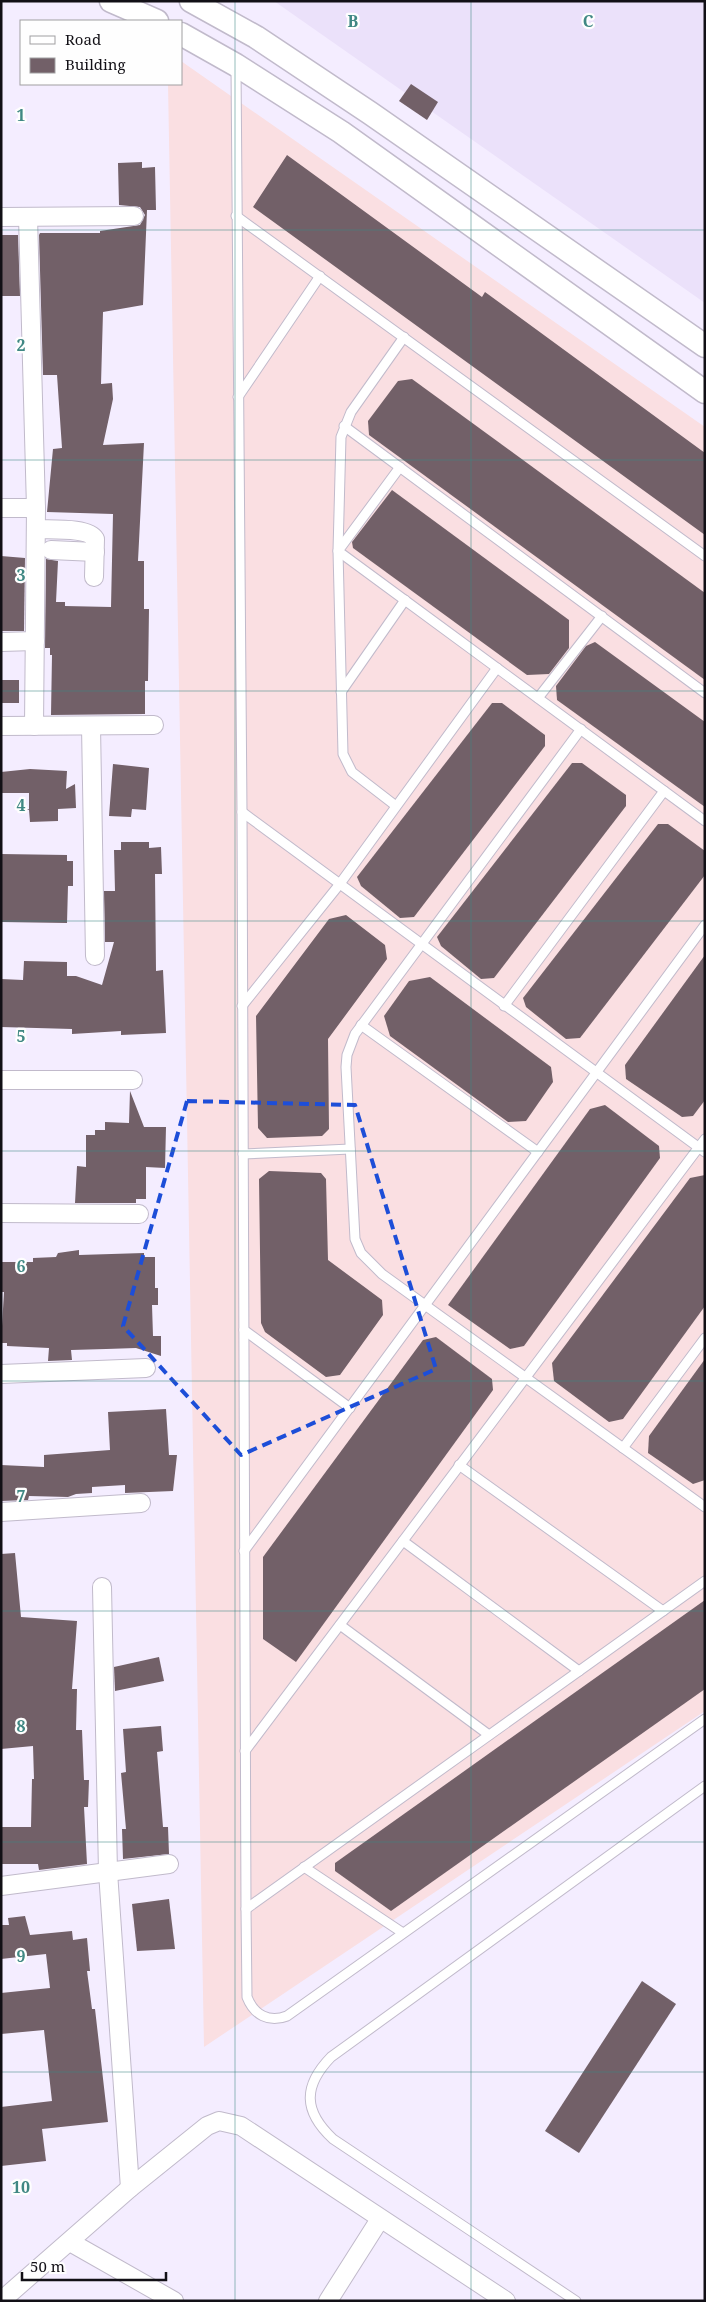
<svg xmlns="http://www.w3.org/2000/svg" width="706" height="2302" font-family="'Noto Serif',serif">
<style>
.commercial{fill:#fadfe2}
.built{fill:#ebe1fa}
.building{fill:#726068}
.lines{fill:none;stroke-linecap:round;stroke-linejoin:round}
.service-casing{stroke:#c1bacb;stroke-width:11}
.minor-casing{stroke:#c1bacb;stroke-width:20}
.tertiary-casing{stroke:#c1bacb;stroke-width:25}
.service{stroke:#fff;stroke-width:9}
.minor{stroke:#fff;stroke-width:18}
.tertiary{stroke:#fff;stroke-width:22}
.marked{fill:none;stroke:#1d4ed8;stroke-width:4;stroke-dasharray:10 6;stroke-linejoin:round}
.grid{fill:none;stroke:#408884;stroke-width:1;stroke-opacity:0.55}
.grid-label{font-size:16px;text-anchor:middle;font-weight:bold;fill:#408884;stroke:#fefefe;stroke-width:4.5;stroke-linejoin:round;paint-order:stroke}
</style>
<rect width="100%" height="100%" fill="#f4edff"/>
<polygon class="commercial" points="181,61 705,427 705,1711 204,2047 168,84 181,84"/>
<polygon class="built" points="274,1 705,1 705,303"/>
<g class="building">
<polygon points="411,84 438,102 427,120 399,101"/>
<polygon points="287,155 482,297 485,292 705,453 705,535 253,207"/>
<polygon points="142,162 142,168 155,167 156,210 147,210 143,305 103,312 101,384 112,383 113,399 103,445 144,443 138,561 144,561 144,609 149,609 148,681 145,681 145,714 51,715 52,655 50,655 50,648 45,648 46,559 58,561 56,602 65,602 65,606 111,607 113,514 47,512 53,449 62,448 57,375 43,375 39,235 40,233 100,233 100,231 140,225 145,215 140,207 119,205 118,163"/>
<polygon points="1,235 18,235 20,296 1,296"/>
<polygon points="412,379 705,593 705,680 369,435 368,421 398,381"/>
<polygon points="392,490 569,620 569,648 549,674 527,675 353,548 352,542"/>
<polygon points="1,556 25,558 24,631 1,631"/>
<polygon points="595,642 705,722 705,807 557,700 556,686 586,646"/>
<rect x="1" y="680" width="18" height="23"/>
<polygon points="492,703 502,703 545,735 545,746 414,917 400,918 361,886 357,877"/>
<polygon points="572,763 582,763 626,795 626,806 494,978 481,979 441,946 437,937"/>
<polygon points="113,764 149,768 146,810 132,809 131,817 109,816"/>
<polygon points="30,769 67,771 66,789 75,784 76,808 58,809 58,821 30,822 29,810 27,810 29,809 29,793 1,793 1,772"/>
<polygon points="658,824 668,824 705,851 705,875 580,1038 566,1039 526,1007 523,998"/>
<polygon points="121,842 149,842 149,848 161,847 162,874 155,874 156,971 163,970 166,1033 121,1035 121,1031 72,1034 72,1029 1,1027 1,979 23,980 24,961 67,962 67,976 76,976 102,985 114,942 105,942 104,891 115,891 114,850 121,850"/>
<polygon points="1,854 67,855 67,861 73,861 73,886 68,886 67,923 1,922"/>
<polygon points="346,915 385,945 387,959 328,1039 329,1129 322,1136 267,1138 258,1128 256,1016 329,919"/>
<polygon points="705,955 705,1100 693,1116 682,1117 626,1079 625,1065"/>
<polygon points="430,977 551,1067 553,1082 526,1121 508,1122 390,1036 384,1016 409,981"/>
<polygon points="130,1091 144,1127 166,1127 165,1168 146,1167 146,1199 136,1199 136,1203 75,1203 77,1166 86,1167 86,1135 95,1135 95,1130 105,1130 105,1122 129,1123"/>
<polygon points="605,1105 659,1146 660,1158 524,1346 510,1349 448,1305 590,1109"/>
<polygon points="269,1171 321,1173 326,1179 328,1260 382,1300 383,1315 340,1375 326,1377 265,1332 261,1323 259,1179"/>
<polygon points="705,1175 705,1306 623,1419 609,1422 554,1381 552,1363 690,1178"/>
<polygon points="79,1250 79,1255 144,1253 144,1257 155,1257 155,1288 158,1288 158,1305 152,1305 153,1336 161,1336 161,1356 136,1348 106,1349 71,1350 72,1360 48,1361 49,1348 7,1346 7,1343 1,1343 4,1292 1,1292 1,1262 33,1262 33,1258 56,1257 58,1253"/>
<polygon points="436,1337 492,1379 493,1390 296,1662 263,1639 263,1557 423,1340"/>
<polygon points="705,1359 705,1480 693,1484 648,1453 649,1436"/>
<polygon points="166,1409 169,1455 177,1455 173,1491 125,1493 125,1485 92,1487 92,1493 76,1494 68,1497 29,1496 28,1500 1,1501 1,1465 44,1467 44,1455 110,1450 108,1412"/>
<polygon points="15,1553 21,1617 77,1621 72,1689 77,1689 76,1730 82,1730 84,1780 89,1780 88,1807 84,1807 87,1864 39,1870 38,1864 1,1864 1,1827 31,1827 32,1779 34,1779 33,1746 1,1749 1,1554"/>
<polygon points="705,1600 705,1689 391,1911 335,1871 335,1863"/>
<polygon points="159,1657 164,1681 115,1691 114,1667"/>
<polygon points="161,1726 163,1751 157,1752 163,1827 168,1827 169,1854 123,1859 122,1829 126,1829 121,1773 126,1772 123,1729"/>
<polygon points="169,1899 175,1949 137,1951 132,1904"/>
<polygon points="25,1916 30,1935 72,1931 73,1940 87,1938 90,1971 87,1971 92,2009 95,2009 108,2122 42,2129 46,2161 1,2166 1,2107 52,2101 44,2030 1,2034 1,1993 50,1988 46,1954 1,1959 1,1925 9,1925 8,1918"/>
<polygon points="642,1981 676,2004 579,2153 545,2131"/>
</g>
<g class="lines">
<g class="service-casing">
<g id="service">
<path d="M236,68L242,812L246,1909L247,1997C254,2015 269,2023 287,2016L705,1719"/>
<polyline points="236,216 705,556"/>
<polyline points="238,397 320,276"/>
<polyline points="344,426 705,693"/>
<polyline points="400,467 338,551 705,821"/>
<polyline points="341,692 405,600"/>
<polyline points="538,698 602,616"/>
<polyline points="581,729 355,1034 347,1055 346,1067 355,1239 361,1253 382,1274 705,1507"/>
<polyline points="396,806 352,772 343,754 338,551 341,437 351,412 404,337"/>
<polyline points="242,812 705,1152"/>
<polyline points="242,1006 339,885 497,668"/>
<polyline points="504,1006 664,791"/>
<polyline points="361,1025 538,1152"/>
<polyline points="243,1154 350,1149"/>
<polyline points="244,1330 350,1408"/>
<polyline points="623,1448 705,1338"/>
<polyline points="459,1465 663,1611"/>
<polyline points="403,1541 579,1671"/>
<polyline points="244,1551 705,925"/>
<polyline points="340,1625 489,1735"/>
<polyline points="245,1751 705,1139"/>
<polyline points="304,1867 403,1933"/>
<polyline points="246,1909 705,1581"/>
<path d="M576,2301L333,2139C303,2111 303,2086 331,2057L705,1786"/>
</g>
</g>
<g class="minor-casing">
<g id="minor">
<polyline points="1,217 134,216"/>
<polyline points="28,217 36,508 34,726"/>
<polyline points="1,508 36,508"/>
<path d="M36,529C50,530 88,527 95,539L94,577"/>
<polyline points="51,550 95,552"/>
<polyline points="1,642 35,641"/>
<polyline points="1,726 154,725"/>
<polyline points="91,726 95,956"/>
<polyline points="1,1080 133,1080"/>
<polyline points="1,1213 139,1214"/>
<polyline points="1,1374 146,1368"/>
<polyline points="1,1512 141,1503"/>
<polyline points="102,1587 108,1872 130,2188"/>
<polyline points="1,1886 169,1864"/>
<polyline points="70,2242 174,2301"/>
<polyline points="1,2301 130,2188 207,2126 219,2121 241,2126 506,2301"/>
<polyline points="328,2301 380,2219"/>
</g>
</g>
<g class="tertiary-casing">
<g id="tertiary">
<polyline points="111,1 157,21"/>
<polyline points="191,1 256,37 370,113 705,346"/>
<polyline points="181,34 236,65 341,132 705,392"/>
</g>
</g>
<use href="#service" class="service"/>
<use href="#minor" class="minor"/>
<use href="#tertiary" class="tertiary"/>
</g>
<path class="marked" d="M187,1101L355,1105L436,1369L241,1455L123,1326Z"/>
<path class="grid" d="M235,1V2301M471,1V2301M1,230H705M1,460H705M1,691H705M1,921H705M1,1151H705M1,1381H705M1,1611H705M1,1842H705M1,2072H705"/>
<g class="grid-label">
<text x="353" y="27">B</text>
<text x="588" y="27">C</text>
<text x="21" y="121">1</text>
<text x="21" y="351">2</text>
<text x="21" y="581">3</text>
<text x="21" y="811">4</text>
<text x="21" y="1042">5</text>
<text x="21" y="1272">6</text>
<text x="21" y="1502">7</text>
<text x="21" y="1732">8</text>
<text x="21" y="1962">9</text>
<text x="21" y="2193">10</text>
</g>
<rect width="706" height="2302" fill="none" stroke="#121016" stroke-width="5"/>
<rect x="20" y="20" width="162" height="65" fill="#fefefe" stroke="#a09fa1"/>
<rect x="30" y="36" width="25" height="8" fill="#ffffff" stroke="#a09fa1"/>
<text x="65" y="45" font-size="15" fill="#121016">Road</text>
<rect x="30" y="58" width="25" height="15" fill="#726068" stroke="#a09fa1"/>
<text x="65" y="70" font-size="15" fill="#121016">Building</text>
<path d="M22 2272v8h144v-8" fill="none" stroke="#121016" stroke-width="2.5"/>
<text x="30" y="2272" font-size="15" fill="#121016" stroke="#fefefe" stroke-width="4" paint-order="stroke">50 m</text>
</svg>
